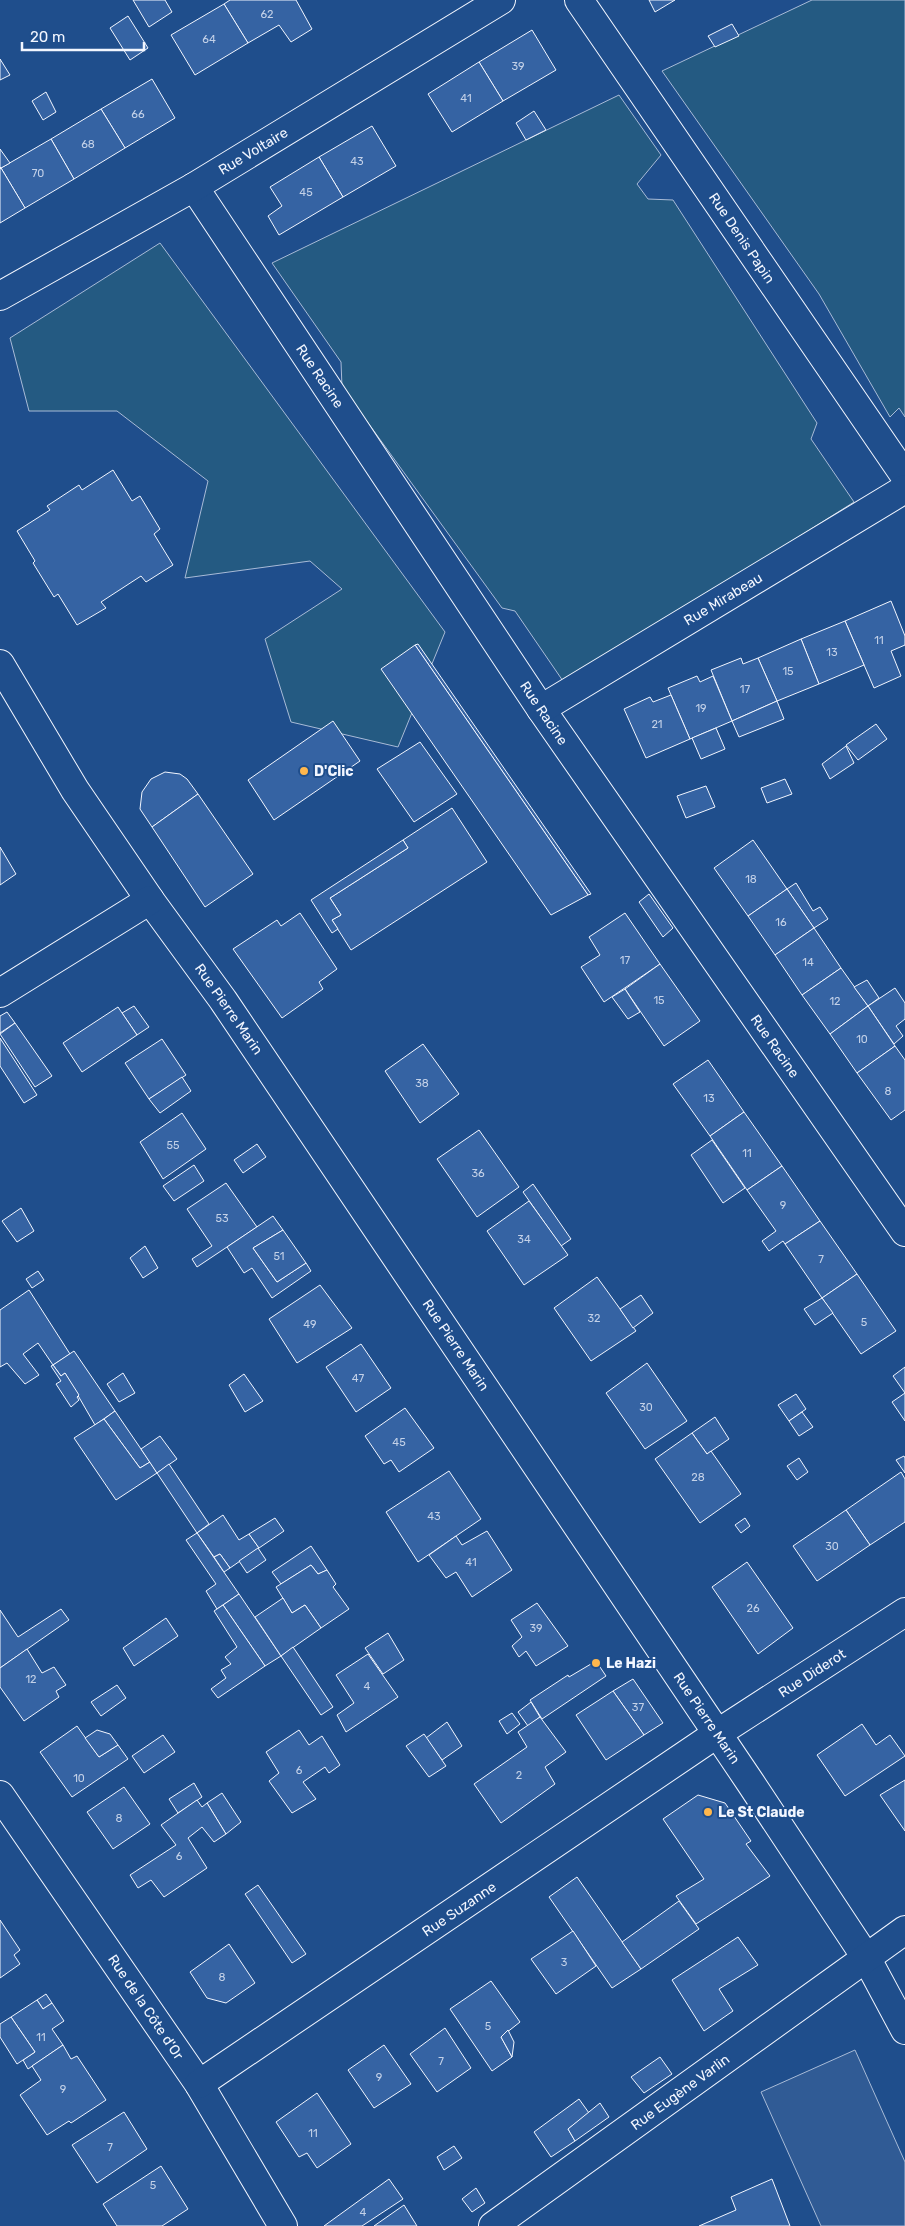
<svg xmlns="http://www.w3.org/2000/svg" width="905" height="2226" font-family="Rubik,sans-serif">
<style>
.green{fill:#245a82;stroke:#a8bbd7}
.parking{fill:#305b95;stroke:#a8bbd7}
.building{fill:#3563a3;stroke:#f2f6ff}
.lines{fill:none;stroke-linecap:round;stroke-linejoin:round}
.minor-casing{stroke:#f2f6ff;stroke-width:30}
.minor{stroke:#1f4e8c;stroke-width:28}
.poi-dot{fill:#ffb74d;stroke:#1f4e8c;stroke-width:2}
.labels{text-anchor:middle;stroke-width:4;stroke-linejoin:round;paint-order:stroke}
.number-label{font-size:11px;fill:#c3d1e8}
.street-label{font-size:14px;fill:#f2f6ff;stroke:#1f4e8c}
.poi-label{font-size:14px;font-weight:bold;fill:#f2f6ff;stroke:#1f4e8c;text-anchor:start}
</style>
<rect width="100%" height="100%" fill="#1f4e8c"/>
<g class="green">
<polygon points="812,0 905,0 905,417 899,408 890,417 819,294 662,71"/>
<polygon points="619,95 661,155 637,184 648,199 673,200 817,423 811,439 854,502 565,684 515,611 502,608 342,387 341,362 272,263"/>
<polygon points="160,243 445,632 398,747 291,722 265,639 342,589 310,561 185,578 208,481 117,411 29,411 10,338"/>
</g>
<polygon class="parking" points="855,2050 905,2162 905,2226 821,2226 761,2092"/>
<g class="building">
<polygon points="133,0 165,0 172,12 149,27"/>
<polygon points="230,0 296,0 312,29 291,42 279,25 248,43 224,4"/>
<polygon points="649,0 675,0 655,12"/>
<polygon points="224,4 248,43 195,75 171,35"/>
<polygon points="128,16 148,48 130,60 110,28"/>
<polygon points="732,24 739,36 715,47 708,36"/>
<polygon points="532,30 556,70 503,101 479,62"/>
<polygon points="0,59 10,75 0,80"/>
<polygon points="479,62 503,101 452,132 428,94"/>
<polygon points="152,79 175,118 125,148 101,109"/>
<polygon points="46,92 56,112 43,120 32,101"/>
<polygon points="101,109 125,148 74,179 51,139"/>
<polygon points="534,111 546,130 526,140 516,123"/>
<polygon points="372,126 396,166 343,197 319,157"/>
<polygon points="51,139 74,179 25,208 1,168"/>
<polygon points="0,149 10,163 1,168 0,167"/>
<polygon points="319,157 343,197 279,235 268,216 282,206 270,187"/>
<polygon points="1,168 25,208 0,223 0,169"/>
<polygon points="113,470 132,501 140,496 160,529 154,534 173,565 146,582 141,576 101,602 106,608 77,625 58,594 54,597 33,563 35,561 17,531 50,510 47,506 79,485 82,490"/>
<polygon points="891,601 905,636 905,645 891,651 901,676 874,688 845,621"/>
<polygon points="845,621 864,665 819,684 801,639"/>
<polygon points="801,639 819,684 777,701 758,658"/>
<polygon points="418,644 591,894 588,895 415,645"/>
<polygon points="415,645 588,895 551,915 381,669"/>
<polygon points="741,658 743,664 758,658 777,701 732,721 711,670"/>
<polygon points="697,676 700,682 713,676 732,721 690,739 668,688"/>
<polygon points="671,695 690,739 646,758 624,709 650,697 653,702"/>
<polygon points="777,701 784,719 739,737 732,721"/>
<polygon points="333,721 360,761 274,820 248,780"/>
<polygon points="876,724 887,739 858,760 846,745"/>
<polygon points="716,728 725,749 701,759 692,738"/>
<polygon points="420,742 457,794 414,822 377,769"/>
<polygon points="846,746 854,763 830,779 822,764"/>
<polygon points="165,772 180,774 187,779 198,794 152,827 140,809 142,792 151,779"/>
<polygon points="785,779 792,794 767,803 761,788"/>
<polygon points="706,786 715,807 686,818 677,796"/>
<polygon points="198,794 253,874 205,907 152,827"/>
<polygon points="452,808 487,862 351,950 332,920 341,915 330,898 408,848 403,840"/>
<polygon points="403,840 408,848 330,898 341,915 332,920 338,929 332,933 311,900"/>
<polygon points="753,840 787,889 748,916 714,868"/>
<polygon points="0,847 16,874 0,885"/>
<polygon points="796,883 813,911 820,907 828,919 814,928 787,889"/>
<polygon points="787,889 814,928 775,955 748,916"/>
<polygon points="649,894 673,928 663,937 639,902"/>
<polygon points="300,913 337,969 319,982 323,989 282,1018 233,949 277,920 281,926"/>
<polygon points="625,913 660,964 604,1002 581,967 600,955 589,937"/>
<polygon points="814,928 841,968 802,995 775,955"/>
<polygon points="660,964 700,1021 664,1046 625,989"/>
<polygon points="841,968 868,1006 830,1034 802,995"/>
<polygon points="867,980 879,998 868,1006 854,987"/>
<polygon points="895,988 905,1003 905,1019 896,1026 903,1036 894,1044 868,1006"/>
<polygon points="625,989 640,1012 628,1019 612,997"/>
<polygon points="134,1006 149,1027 137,1035 122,1013"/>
<polygon points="868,1006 895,1046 857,1073 830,1034"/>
<polygon points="118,1007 137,1035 82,1072 63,1043"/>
<polygon points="7,1012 15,1023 0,1033 0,1016"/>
<polygon points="15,1023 52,1076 35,1087 0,1034"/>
<polygon points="0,1038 37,1095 24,1103 0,1066"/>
<polygon points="162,1039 186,1075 149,1099 125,1063"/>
<polygon points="423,1044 459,1094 420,1123 385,1071"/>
<polygon points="895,1046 905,1060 905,1110 891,1120 857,1073"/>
<polygon points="708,1060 744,1112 710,1136 673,1084"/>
<polygon points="182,1077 191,1091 160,1113 149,1099"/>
<polygon points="744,1112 782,1166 747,1190 710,1136"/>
<polygon points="182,1113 206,1149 163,1179 140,1142"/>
<polygon points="479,1130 519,1187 477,1217 437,1159"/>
<polygon points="712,1140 745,1188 723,1203 691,1155"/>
<polygon points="257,1144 266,1157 243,1173 234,1160"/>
<polygon points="194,1165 204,1181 174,1201 163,1186"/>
<polygon points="782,1166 820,1221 785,1244 783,1241 769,1251 762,1241 776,1231 747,1190"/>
<polygon points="226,1183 257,1227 197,1267 192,1259 212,1246 187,1209"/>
<polygon points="533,1184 571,1239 561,1246 523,1192"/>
<polygon points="529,1201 568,1255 524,1285 487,1231"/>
<polygon points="21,1208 34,1231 17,1242 2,1221"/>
<polygon points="273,1216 283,1230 253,1248 277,1282 306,1263 311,1271 272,1298 252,1268 244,1273 227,1247"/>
<polygon points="820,1221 857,1274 822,1298 785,1244"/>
<polygon points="283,1230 306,1263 277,1282 253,1248"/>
<polygon points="145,1246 158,1268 143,1278 130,1258"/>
<polygon points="38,1271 44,1280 32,1288 26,1279"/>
<polygon points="857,1274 896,1331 861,1354 822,1298"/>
<polygon points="597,1277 636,1331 591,1361 554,1308"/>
<polygon points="320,1285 352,1328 297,1363 269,1319"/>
<polygon points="29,1290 70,1354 53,1365 38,1343 23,1354 39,1375 25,1384 7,1363 0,1367 0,1310"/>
<polygon points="641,1295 653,1313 633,1328 620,1309"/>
<polygon points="822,1298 833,1313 815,1325 804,1309"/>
<polygon points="361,1344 391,1388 356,1412 326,1367"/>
<polygon points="74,1351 115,1411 95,1425 65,1373 61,1376 53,1365"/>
<polygon points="647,1363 687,1421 645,1449 606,1393"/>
<polygon points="53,1365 61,1376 65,1373 79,1395 77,1397 79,1400 71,1407 56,1384 61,1381 51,1366"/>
<polygon points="905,1367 905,1393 893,1376"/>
<polygon points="123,1373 135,1393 119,1402 107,1384"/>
<polygon points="244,1374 263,1401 245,1412 229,1385"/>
<polygon points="905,1393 905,1421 892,1402"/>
<polygon points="796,1394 806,1409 789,1421 778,1405"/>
<polygon points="405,1408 434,1448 399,1472 391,1460 384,1464 365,1436"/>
<polygon points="115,1411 141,1449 150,1462 140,1468 104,1419"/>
<polygon points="802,1412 813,1427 799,1436 789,1421"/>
<polygon points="715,1417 729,1439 707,1454 692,1433"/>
<polygon points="104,1419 140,1468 150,1462 157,1473 116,1500 74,1438"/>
<polygon points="692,1433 707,1454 711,1451 741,1494 700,1523 655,1459"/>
<polygon points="160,1436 177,1459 157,1473 141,1449"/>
<polygon points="904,1456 905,1458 905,1473 896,1460"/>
<polygon points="799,1458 808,1472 797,1480 787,1466"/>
<polygon points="169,1464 209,1524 197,1533 157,1473"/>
<polygon points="449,1471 481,1519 418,1562 386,1512"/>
<polygon points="901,1472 905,1479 905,1522 870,1545 846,1510"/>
<polygon points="846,1510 870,1545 817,1581 793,1546"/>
<polygon points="223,1515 239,1540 249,1534 259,1548 230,1568 220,1554 214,1557 197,1533"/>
<polygon points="275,1518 284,1531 259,1548 249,1534"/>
<polygon points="745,1518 750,1526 741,1533 735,1525"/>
<polygon points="487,1531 512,1570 472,1597 456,1572 446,1578 429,1555 456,1536 462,1545"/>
<polygon points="197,1533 239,1594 217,1609 206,1591 216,1584 186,1540"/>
<polygon points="311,1546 327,1570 318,1574 311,1565 281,1584 272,1572"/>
<polygon points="258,1548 266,1560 247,1573 239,1561"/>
<polygon points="220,1554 230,1568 224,1572 214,1557"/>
<polygon points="747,1562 793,1628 758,1654 712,1587"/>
<polygon points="311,1565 318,1574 327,1570 336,1584 333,1587 349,1609 321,1628 305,1605 292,1613 276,1587"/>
<polygon points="239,1594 281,1656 265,1666 223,1605"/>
<polygon points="283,1598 292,1613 305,1605 321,1628 281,1656 255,1617"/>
<polygon points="537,1603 568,1646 536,1666 526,1651 519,1657 512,1646 522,1637 511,1620"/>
<polygon points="223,1605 265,1666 218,1698 211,1689 226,1678 221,1670 231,1664 225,1657 237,1647 214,1611"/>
<polygon points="61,1609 69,1620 0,1668 0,1610 18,1637"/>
<polygon points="166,1618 178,1636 134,1666 123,1648"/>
<polygon points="388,1633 404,1660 383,1674 365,1648"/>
<polygon points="293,1647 333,1707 321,1715 281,1656"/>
<polygon points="27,1649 42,1673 54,1667 66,1685 56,1691 59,1697 24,1721 0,1687 0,1668"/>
<polygon points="368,1654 398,1697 346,1732 337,1715 354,1703 336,1675"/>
<polygon points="596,1661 606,1676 542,1719 530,1700 568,1675 569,1677"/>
<polygon points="633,1679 663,1723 644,1735 613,1691"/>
<polygon points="117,1685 126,1698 101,1716 91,1702"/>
<polygon points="613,1691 644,1735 606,1760 576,1715"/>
<polygon points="531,1702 540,1717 528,1726 518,1712"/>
<polygon points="512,1713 520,1724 507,1734 499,1721"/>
<polygon points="540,1717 566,1752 545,1767 555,1784 501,1823 474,1784 527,1747 518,1732"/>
<polygon points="447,1722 462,1746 442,1760 426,1738"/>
<polygon points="862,1724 876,1745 890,1735 905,1756 845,1796 817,1755"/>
<polygon points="77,1726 99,1757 118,1745 128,1759 72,1797 40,1752"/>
<polygon points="97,1730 110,1734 118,1745 99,1757 85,1738"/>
<polygon points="299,1730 309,1745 322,1736 340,1765 329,1773 325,1767 303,1782 316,1799 292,1813 269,1781 279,1773 266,1752"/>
<polygon points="424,1734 446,1766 429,1777 406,1746"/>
<polygon points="163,1735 175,1752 144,1773 132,1756"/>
<polygon points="905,1780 905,1831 880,1795"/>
<polygon points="194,1783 202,1797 178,1813 169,1799"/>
<polygon points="124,1787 150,1824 113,1849 87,1812"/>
<polygon points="222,1793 241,1822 226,1834 207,1803"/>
<polygon points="698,1795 725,1803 751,1841 746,1844 770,1876 696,1924 676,1896 704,1879 663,1819"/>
<polygon points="197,1800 202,1807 207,1803 226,1834 214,1842 202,1827 188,1838 207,1868 164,1897 151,1880 138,1888 130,1875 176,1845 161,1825"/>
<polygon points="577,1877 641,1969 612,1988 549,1897"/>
<polygon points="258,1885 306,1954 292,1963 245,1894"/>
<polygon points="679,1901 699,1929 641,1969 622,1942"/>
<polygon points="0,1920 20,1950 14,1955 20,1964 0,1978"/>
<polygon points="573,1931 596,1966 556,1994 531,1959"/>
<polygon points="738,1937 758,1965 719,1989 733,2011 704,2031 672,1980"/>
<polygon points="229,1944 255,1983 226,2003 207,1998 190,1972"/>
<polygon points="491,1981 520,2022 501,2037 512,2057 492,2071 450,2009"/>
<polygon points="46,1994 52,2003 43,2009 37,2000"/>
<polygon points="37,2000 43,2009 52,2003 64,2021 52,2029 63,2045 28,2069 23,2060 35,2052 11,2017"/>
<polygon points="11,2017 35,2052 17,2064 0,2037 0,2024"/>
<polygon points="445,2028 471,2068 437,2092 410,2054"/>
<polygon points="508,2030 514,2042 512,2057 501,2037"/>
<polygon points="63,2045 71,2059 77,2056 106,2100 71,2123 69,2121 47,2135 20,2095 41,2080 32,2066"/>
<polygon points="384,2045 411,2084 374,2108 348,2070"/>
<polygon points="660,2057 672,2074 644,2093 631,2077"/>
<polygon points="317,2093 351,2144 317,2168 307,2153 299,2157 276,2122"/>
<polygon points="579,2099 589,2113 568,2129 575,2141 551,2157 534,2132"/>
<polygon points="600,2103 609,2117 575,2141 568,2129"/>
<polygon points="124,2112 147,2149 97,2183 72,2145"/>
<polygon points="454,2146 462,2158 444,2170 437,2157"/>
<polygon points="161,2166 188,2209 162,2226 117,2226 103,2204"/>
<polygon points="389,2179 403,2199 362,2226 324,2226"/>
<polygon points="772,2179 790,2226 699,2226 736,2210 731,2197"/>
<polygon points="476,2188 485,2203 472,2212 462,2199"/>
<polygon points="404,2205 417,2226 374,2226"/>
</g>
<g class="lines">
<g class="minor-casing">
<g id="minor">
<polyline points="579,0 905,476"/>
<polyline points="194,187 541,709 905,1232"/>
<polyline points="0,296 194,187 501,0"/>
<polyline points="0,664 75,790 150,900 223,1000 750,1782 867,1959 905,2030"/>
<polyline points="541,709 905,489"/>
<polyline points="0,993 150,900"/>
<polyline points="0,1795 199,2084 283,2226"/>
<polyline points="199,2084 718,1733 905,1612"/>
<polyline points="493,2226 905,1930"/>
</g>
</g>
<use href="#minor" class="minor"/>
</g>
<g class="poi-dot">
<circle cx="304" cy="771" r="5"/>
<circle cx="596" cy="1663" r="5"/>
<circle cx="708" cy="1812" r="5"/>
</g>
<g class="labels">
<g class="number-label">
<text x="267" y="18">62</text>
<text x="209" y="43">64</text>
<text x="518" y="70">39</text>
<text x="466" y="102">41</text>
<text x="138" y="118">66</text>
<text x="88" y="148">68</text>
<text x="357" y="165">43</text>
<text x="38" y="177">70</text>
<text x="306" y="196">45</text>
<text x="879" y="644">11</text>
<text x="832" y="656">13</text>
<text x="788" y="675">15</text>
<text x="745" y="693">17</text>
<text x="701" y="712">19</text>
<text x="657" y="728">21</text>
<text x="751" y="883">18</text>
<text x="781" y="926">16</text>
<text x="625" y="964">17</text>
<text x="808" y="966">14</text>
<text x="659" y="1004">15</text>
<text x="835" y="1005">12</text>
<text x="862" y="1043">10</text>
<text x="422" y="1087">38</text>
<text x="888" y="1095">8</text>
<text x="709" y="1102">13</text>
<text x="173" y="1149">55</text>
<text x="747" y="1157">11</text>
<text x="478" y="1177">36</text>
<text x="783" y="1209">9</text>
<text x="222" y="1222">53</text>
<text x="524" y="1243">34</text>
<text x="279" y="1260">51</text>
<text x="821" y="1263">7</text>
<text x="594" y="1322">32</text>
<text x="864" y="1326">5</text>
<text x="310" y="1328">49</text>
<text x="358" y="1382">47</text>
<text x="646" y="1411">30</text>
<text x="399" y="1446">45</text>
<text x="698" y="1481">28</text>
<text x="434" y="1520">43</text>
<text x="832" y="1550">30</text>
<text x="471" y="1566">41</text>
<text x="753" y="1612">26</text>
<text x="536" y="1632">39</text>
<text x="31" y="1683">12</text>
<text x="367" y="1690">4</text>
<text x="638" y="1711">37</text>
<text x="299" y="1774">6</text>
<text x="519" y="1779">2</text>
<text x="79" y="1782">10</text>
<text x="119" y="1822">8</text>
<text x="179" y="1860">6</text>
<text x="564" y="1966">3</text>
<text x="222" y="1981">8</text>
<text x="488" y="2030">5</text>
<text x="41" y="2041">11</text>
<text x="441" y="2065">7</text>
<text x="379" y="2081">9</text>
<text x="63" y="2093">9</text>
<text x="313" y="2137">11</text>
<text x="110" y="2151">7</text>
<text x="153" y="2189">5</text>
<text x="363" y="2216">4</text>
</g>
<g class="street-label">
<text transform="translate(253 151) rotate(-31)" y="5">Rue Voltaire</text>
<text transform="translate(742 238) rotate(56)" y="5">Rue Denis Papin</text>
<text transform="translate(320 376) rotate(56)" y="5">Rue Racine</text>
<text transform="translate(723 599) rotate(-31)" y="5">Rue Mirabeau</text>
<text transform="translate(544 713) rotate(56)" y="5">Rue Racine</text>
<text transform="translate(229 1009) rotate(55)" y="5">Rue Pierre Marin</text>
<text transform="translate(775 1046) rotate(55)" y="5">Rue Racine</text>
<text transform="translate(456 1345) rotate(56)" y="5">Rue Pierre Marin</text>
<text transform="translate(812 1673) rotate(-33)" y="5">Rue Diderot</text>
<text transform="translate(707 1718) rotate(56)" y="5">Rue Pierre Marin</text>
<text transform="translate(459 1909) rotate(-34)" y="5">Rue Suzanne</text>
<text transform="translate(146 2007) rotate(56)" y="5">Rue de la Côte d'Or</text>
<text transform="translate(680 2092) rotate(-36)" y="5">Rue Eugène Varlin</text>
</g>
<g class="poi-label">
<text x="314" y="776">D'Clic</text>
<text x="606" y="1668">Le Hazi</text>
<text x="718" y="1817">Le St Claude</text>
</g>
</g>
<path d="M22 42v8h122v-8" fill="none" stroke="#f2f6ff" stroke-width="2.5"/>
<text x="30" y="42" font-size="15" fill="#f2f6ff" stroke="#1f4e8c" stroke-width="4" paint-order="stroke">20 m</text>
</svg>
